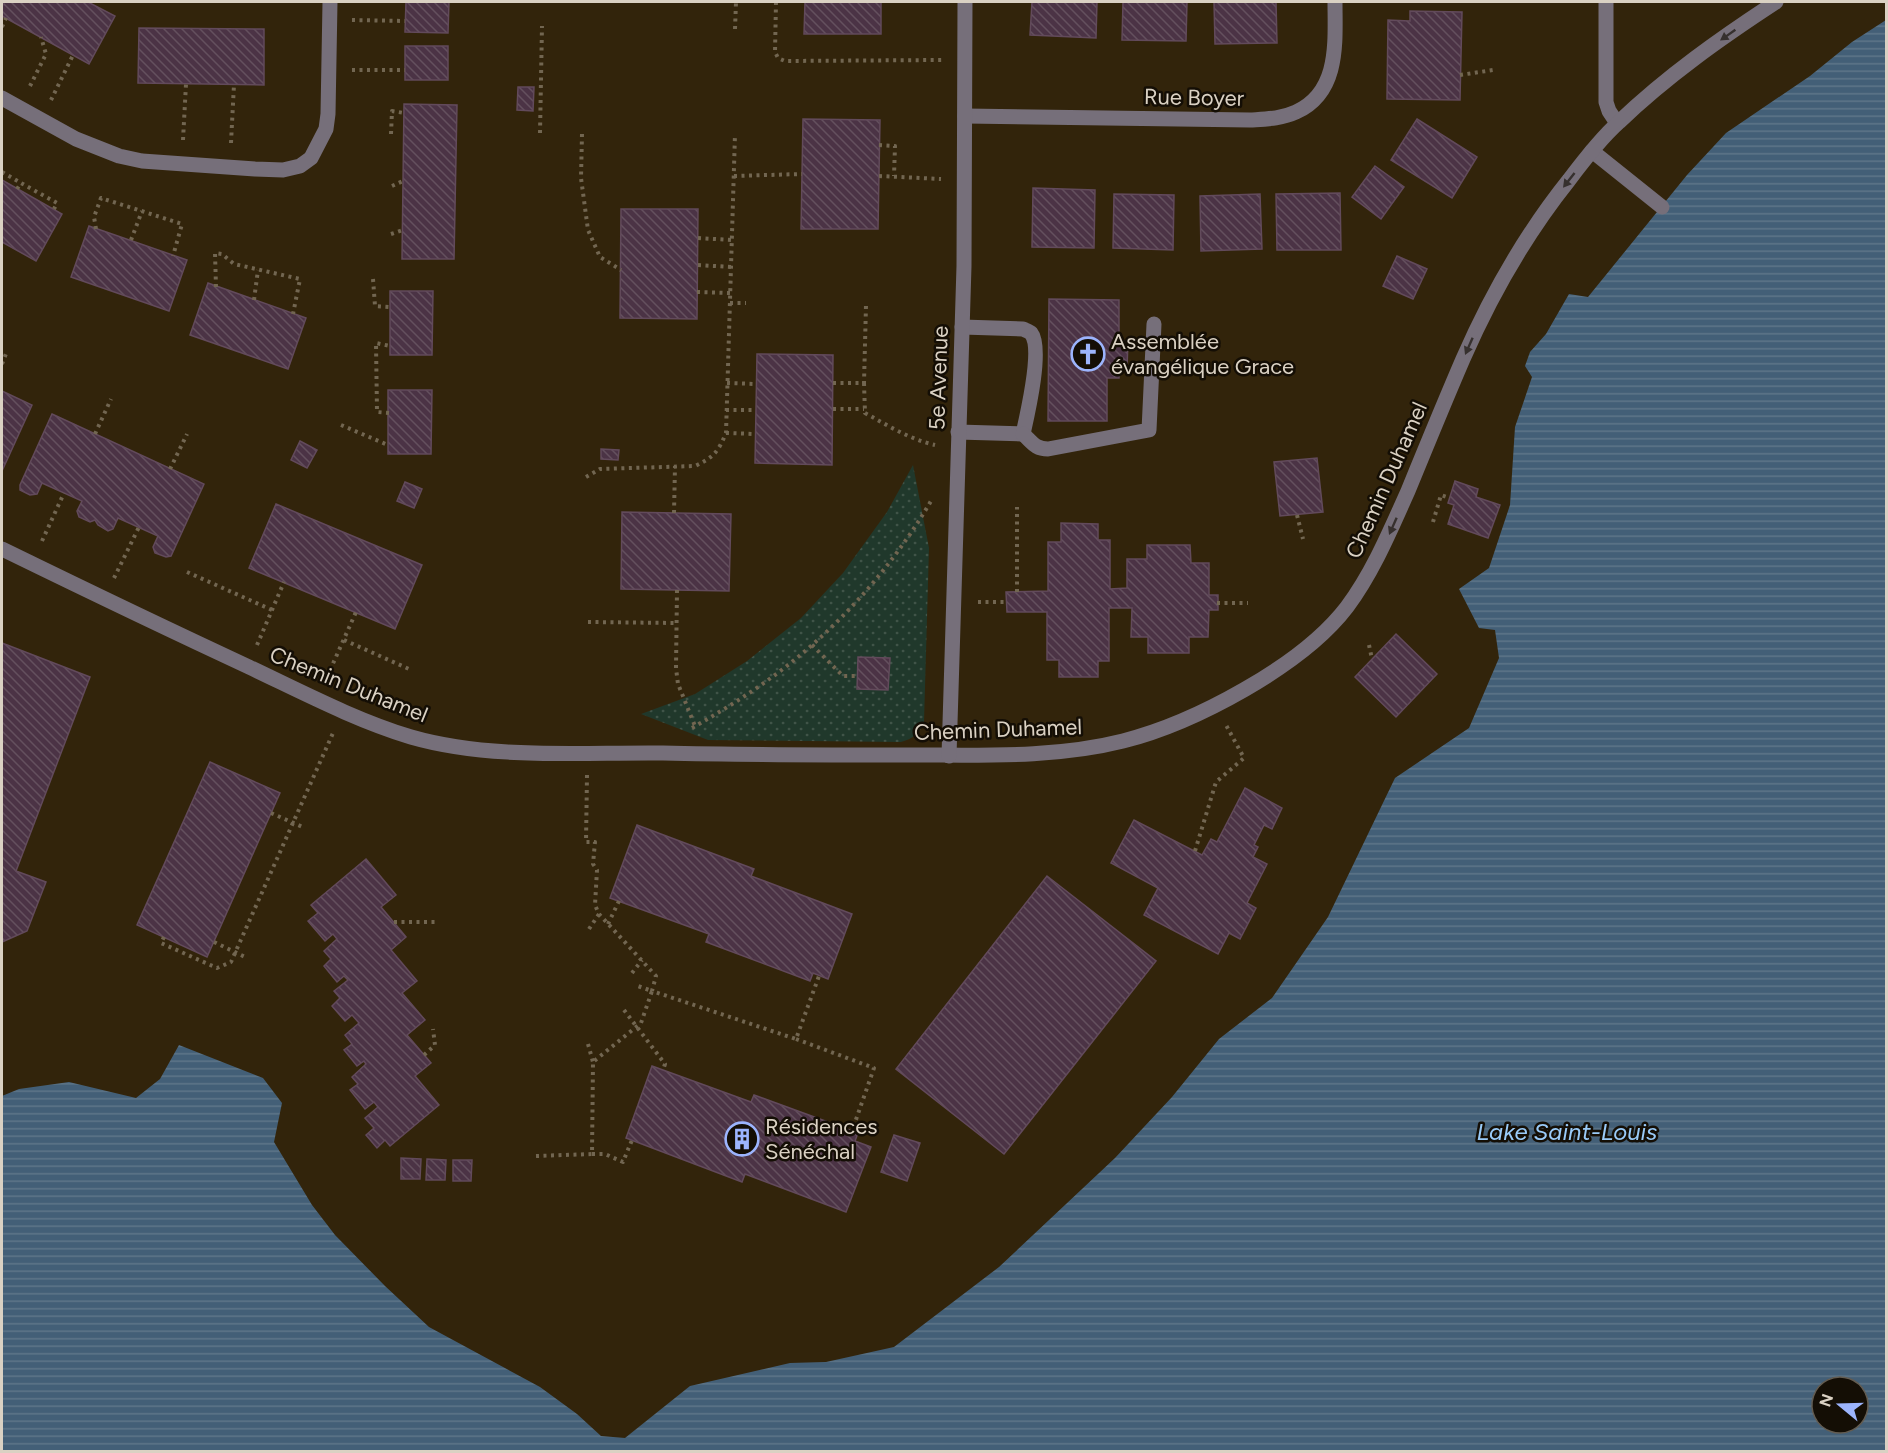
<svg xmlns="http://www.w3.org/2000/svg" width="1888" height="1453" font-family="Figtree,sans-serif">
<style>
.park{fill:url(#park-dots)}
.water{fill:url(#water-rules);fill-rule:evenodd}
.building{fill:url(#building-back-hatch);stroke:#624a5b;stroke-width:1.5}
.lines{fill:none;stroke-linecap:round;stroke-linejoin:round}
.path{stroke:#726651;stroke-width:4;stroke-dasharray:3 4.5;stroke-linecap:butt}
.minor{stroke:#766f7a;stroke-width:15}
.oneway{fill:#36302e}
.labels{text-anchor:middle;stroke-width:5;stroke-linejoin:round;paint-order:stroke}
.street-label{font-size:22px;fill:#dad1c3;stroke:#140e05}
.poi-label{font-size:22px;fill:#dad1c3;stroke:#140e05;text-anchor:start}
.water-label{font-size:24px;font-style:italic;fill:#9acbf8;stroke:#140e05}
</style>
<defs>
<pattern id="park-dots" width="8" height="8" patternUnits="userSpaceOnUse" patternTransform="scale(1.5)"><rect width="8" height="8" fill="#20382b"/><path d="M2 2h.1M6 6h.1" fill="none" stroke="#405448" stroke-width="1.8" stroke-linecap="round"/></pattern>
<pattern id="water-rules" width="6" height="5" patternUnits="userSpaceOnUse" patternTransform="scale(1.5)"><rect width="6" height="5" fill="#435f77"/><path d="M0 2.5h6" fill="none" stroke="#5e7589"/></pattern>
<pattern id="building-back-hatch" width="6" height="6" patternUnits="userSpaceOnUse" patternTransform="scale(1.5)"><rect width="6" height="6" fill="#4b3345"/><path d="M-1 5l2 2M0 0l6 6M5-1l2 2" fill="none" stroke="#64505e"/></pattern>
</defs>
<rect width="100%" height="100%" fill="#32240b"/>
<path class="park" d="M913,465L929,548L924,722C919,734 914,738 901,742L708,740L641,714L695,694L747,661L801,618L843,573L887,512Z"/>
<path class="water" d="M1886,20V1451L2,1452V1096L19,1089L69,1082L136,1098L160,1079L179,1045L263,1078L282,1103L274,1142L312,1205L335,1235L385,1286L429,1327L540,1387L577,1414L601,1436L625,1438L690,1386L790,1363L826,1362L894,1347L999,1267L1115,1158L1172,1097L1219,1039L1272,998L1328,917L1395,778L1469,728L1499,658L1495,630L1479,628L1459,589L1489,568L1510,505L1515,427L1532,377L1525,366L1530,352L1546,334L1569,294L1588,297L1687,175L1726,133L1810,76L1852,42ZM1822,1387H1858V1423H1822Z"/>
<g class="building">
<polygon points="4,2 88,2 115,16 89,64 2,16 2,7"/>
<polygon points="406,2 449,2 448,33 405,32"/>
<polygon points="805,2 881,2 881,34 804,34"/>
<polygon points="1032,2 1097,2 1096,38 1030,35"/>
<polygon points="1123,2 1187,2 1186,41 1122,40"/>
<polygon points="1214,2 1276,2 1277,43 1215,44"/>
<polygon points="1410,11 1462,12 1460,100 1387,99 1388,20 1410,21"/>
<polygon points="139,28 264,29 264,85 138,83"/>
<rect x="405" y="46" width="43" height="34"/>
<polygon points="518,87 534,87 533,111 517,110"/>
<polygon points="404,104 457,105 454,259 402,259"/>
<polygon points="803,119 880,120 878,229 801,229"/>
<polygon points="1417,119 1477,157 1452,198 1391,160"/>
<polygon points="1375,166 1404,187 1381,219 1352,197"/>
<polygon points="2,180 62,214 36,261 2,242"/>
<polygon points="1033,188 1095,190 1094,248 1032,247"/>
<polygon points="1340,193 1341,250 1277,250 1276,194"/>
<polygon points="1114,194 1174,195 1173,250 1113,248"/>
<polygon points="1260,194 1262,249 1201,251 1200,196"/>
<polygon points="621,209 698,209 697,319 620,318"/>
<polygon points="89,226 187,260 169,311 71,277"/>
<polygon points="1397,256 1427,269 1413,299 1383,286"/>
<polygon points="208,283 306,318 288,369 190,335"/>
<polygon points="390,291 433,291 432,355 390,355"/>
<polygon points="1049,299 1119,300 1119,341 1128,341 1127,368 1119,368 1119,378 1107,378 1107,421 1048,421"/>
<polygon points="757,354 833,355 832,465 755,463"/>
<polygon points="388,390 432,390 431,454 388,454"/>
<polygon points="2,391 32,405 2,471"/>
<polygon points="52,414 204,484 171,556 166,557 155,553 153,547 158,536 118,518 113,529 108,531 98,525 95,520 90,522 79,517 77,511 82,501 42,483 37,494 30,495 20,490 20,485"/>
<polygon points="300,441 317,450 307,468 291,460"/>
<polygon points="601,449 619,450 618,460 601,459"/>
<polygon points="1317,458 1323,512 1280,516 1274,462"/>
<polygon points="1455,481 1478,489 1476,497 1500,505 1488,538 1448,524 1454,505 1448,503"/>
<polygon points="405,482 422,489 414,508 397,501"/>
<polygon points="276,504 422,565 395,629 249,568"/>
<polygon points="622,512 731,514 729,591 621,589"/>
<polygon points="1061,523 1098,524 1098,540 1110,540 1110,589 1127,588 1127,559 1147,559 1147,545 1190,545 1191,563 1209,563 1209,595 1218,595 1218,610 1209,610 1208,637 1189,637 1189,653 1148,653 1148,637 1131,637 1132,608 1109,608 1109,661 1098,661 1098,677 1059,677 1059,660 1047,660 1047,612 1007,612 1006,592 1048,591 1048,542 1061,542"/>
<polygon points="1396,634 1437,674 1396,717 1355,677"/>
<polygon points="2,643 90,677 16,871 46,882 27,931 2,942"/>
<polygon points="858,657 890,658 888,690 857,689"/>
<polygon points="210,762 280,793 207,957 137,925"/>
<polygon points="1245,788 1282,808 1272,829 1264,825 1254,845 1258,847 1253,857 1267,864 1247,903 1256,908 1240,939 1229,933 1218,954 1144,915 1158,888 1111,863 1134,820 1202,855 1211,839 1217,842"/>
<polygon points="637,825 754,869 751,876 852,914 828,979 813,973 810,981 706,942 709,934 610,898"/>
<polygon points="366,859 396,895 381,907 406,937 391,950 417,981 402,993 425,1020 407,1035 431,1063 415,1076 439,1105 390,1146 385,1140 377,1148 366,1135 374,1128 365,1118 378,1107 374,1102 365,1109 350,1090 358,1084 352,1077 366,1064 364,1061 357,1066 344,1050 352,1044 345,1035 359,1023 352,1015 345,1021 332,1006 340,998 334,991 348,980 344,976 337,982 324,966 331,959 324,951 337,939 333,934 325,941 308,921 318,913 311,905"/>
<polygon points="1047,876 1156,961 1004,1154 896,1069"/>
<polygon points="652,1066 751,1102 754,1095 858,1133 855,1141 871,1147 846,1212 745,1174 742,1182 626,1138"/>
<polygon points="894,1135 920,1143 907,1181 881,1172"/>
<polygon points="401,1158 421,1159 420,1179 401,1179"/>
<polygon points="427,1159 446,1160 445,1180 426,1180"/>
<polygon points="453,1160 472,1160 471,1181 453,1181"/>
</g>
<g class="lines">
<g class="path">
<polyline points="776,2 775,52 778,58 785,61 942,60"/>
<polyline points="352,20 405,21"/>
<polyline points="2,27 6,18"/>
<polyline points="735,29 736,2"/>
<polyline points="352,70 405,70"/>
<polyline points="1460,75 1493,70"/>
<polyline points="30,86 46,54 41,37"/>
<polyline points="51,100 73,55"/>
<polyline points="540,133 542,26"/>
<polyline points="391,134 392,111 404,113"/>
<polyline points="582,134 581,178 588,230 600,257 621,270"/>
<polyline points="183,140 186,84"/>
<polyline points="231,143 234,84"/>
<polyline points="879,145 895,146 894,176"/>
<polyline points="2,172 21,183"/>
<polyline points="734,176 802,174"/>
<polyline points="879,176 941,179"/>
<polyline points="392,186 403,181"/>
<polyline points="17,189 21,183 57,203 54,209"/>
<polyline points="96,229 94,217 101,198 182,224 173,256"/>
<polyline points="391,234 403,230"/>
<polyline points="698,238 731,240"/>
<polyline points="131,240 142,211"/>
<polyline points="698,265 731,267"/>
<polyline points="373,279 375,306 390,307"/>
<polyline points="216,287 215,253 222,254 234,264 300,279 293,314"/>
<polyline points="697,292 730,293"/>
<polyline points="254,300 258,270"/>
<polyline points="730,303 746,303"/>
<polyline points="2,364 7,351"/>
<polyline points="727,383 756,384"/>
<polyline points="833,383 864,383 866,305"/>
<path d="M864,383L865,413C887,425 909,439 935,445"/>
<polyline points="833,409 864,409"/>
<polyline points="726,410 756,410"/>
<polyline points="389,413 377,412 376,343 390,346"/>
<polyline points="341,425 388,445"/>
<polyline points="726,433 755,434"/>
<polyline points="95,434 111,399"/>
<polyline points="170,469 187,434"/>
<path d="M586,477L600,469L695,466C714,457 718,452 726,433L735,134"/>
<polyline points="674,513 675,466"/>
<polyline points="1297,515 1303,539"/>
<polyline points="1433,522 1441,495 1450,498"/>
<polyline points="42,541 64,493"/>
<polyline points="187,572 272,610"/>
<polyline points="114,578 139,527"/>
<polyline points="677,590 676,668 678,684 695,726"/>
<polyline points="1017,592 1017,507"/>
<polyline points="978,602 1006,602"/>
<polyline points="1217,603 1248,603"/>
<polyline points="588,622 676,623"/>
<polyline points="344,640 409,669"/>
<polyline points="257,645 284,582"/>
<polyline points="812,645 843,676 857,676"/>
<polyline points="1369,645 1372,659"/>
<polyline points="327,677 356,612"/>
<path d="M692,728C734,704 775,678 812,645C858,605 900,554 931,501"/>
<polyline points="587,775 586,842 595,842 593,864 597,870 595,905 599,914 656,976 652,991 796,1039 819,976"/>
<polyline points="271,813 305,828"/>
<polyline points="1195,851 1216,782 1244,758 1226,725"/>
<polyline points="394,922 435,922"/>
<polyline points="608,924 619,901"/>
<polyline points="589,929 599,914"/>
<polyline points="164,937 161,943 217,968 231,962 333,733"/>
<polyline points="214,942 245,957"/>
<polyline points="632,973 642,960"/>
<polyline points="624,1010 665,1064 663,1070"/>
<polyline points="796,1039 874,1068 852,1131"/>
<polyline points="588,1044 593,1062"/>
<polyline points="424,1055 435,1045 433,1029"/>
<polyline points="592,1154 605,1154 623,1162 632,1140"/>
<polyline points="536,1156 592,1154 593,1062 641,1023 652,991 635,985"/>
</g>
<g class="minor">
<polyline points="1606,2 1606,102 1609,111 1617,123"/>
<polyline points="2,98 76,139 119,156 142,161 255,169 283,170 300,166 311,158 326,129 328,114 330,2"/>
<path d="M965,116L1250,120C1265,119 1281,119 1296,112C1340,92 1335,42 1335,2"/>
<polyline points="1592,151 1662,207"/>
<path d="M958,432L1023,434C1027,416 1043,348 1031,333C1030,332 1025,330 1023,329L962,327"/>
<path d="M1023,434C1032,442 1035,449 1048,449L1149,430L1154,324"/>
<path d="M2,549C84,589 167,629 249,667C302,692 355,720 411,737C491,760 581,752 663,753C747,755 831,755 915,755C984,755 1056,758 1123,741C1194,723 1302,666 1347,607C1373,572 1390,531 1408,491C1426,447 1444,403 1463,359C1491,295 1525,235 1569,180C1584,160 1600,139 1619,122C1667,76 1721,38 1776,2"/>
<polyline points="949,756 964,266 965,2"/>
</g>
</g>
<defs><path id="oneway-solid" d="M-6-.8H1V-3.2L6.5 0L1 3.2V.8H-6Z" transform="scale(1.5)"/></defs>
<g class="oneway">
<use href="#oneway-solid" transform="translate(1728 35) rotate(145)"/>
<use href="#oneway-solid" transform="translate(1569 180) rotate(128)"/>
<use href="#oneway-solid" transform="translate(1469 346) rotate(114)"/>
<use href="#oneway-solid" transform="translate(1393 526) rotate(114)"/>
</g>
<defs>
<g id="church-ring" transform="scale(1.725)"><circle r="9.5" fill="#140e05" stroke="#9cb4fd" stroke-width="1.5"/><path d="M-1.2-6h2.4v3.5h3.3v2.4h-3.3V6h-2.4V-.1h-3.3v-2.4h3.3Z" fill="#9cb4fd"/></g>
<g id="building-ring" transform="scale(1.725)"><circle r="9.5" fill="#140e05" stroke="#9cb4fd" stroke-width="1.5"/><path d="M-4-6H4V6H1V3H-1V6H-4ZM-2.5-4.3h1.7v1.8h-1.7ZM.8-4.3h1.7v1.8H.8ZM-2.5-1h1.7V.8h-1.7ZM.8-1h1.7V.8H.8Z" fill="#9cb4fd"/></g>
</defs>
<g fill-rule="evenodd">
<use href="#church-ring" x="1088" y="354"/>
<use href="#building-ring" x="742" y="1139"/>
</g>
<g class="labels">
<g class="street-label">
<text transform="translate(1194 97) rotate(1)" y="8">Rue Boyer</text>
<text transform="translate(938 378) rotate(-88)" y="8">5e Avenue</text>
<text transform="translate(1386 480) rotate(-66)" y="8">Chemin Duhamel</text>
<text transform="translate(349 684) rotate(22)" y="8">Chemin Duhamel</text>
<text transform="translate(998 729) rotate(-2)" y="8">Chemin Duhamel</text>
</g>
<g class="poi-label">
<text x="1111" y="349">Assemblée<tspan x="1111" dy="25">évangélique Grace</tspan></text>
<text x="765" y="1134">Résidences<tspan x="765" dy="25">Sénéchal</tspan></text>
</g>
<g class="water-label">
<text x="1567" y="1140">Lake Saint-Louis</text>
</g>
</g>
<rect width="1888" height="1453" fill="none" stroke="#dad1c3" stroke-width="6"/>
<g transform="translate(1840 1405) rotate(289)"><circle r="28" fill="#140e05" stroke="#635c51" stroke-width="1.5"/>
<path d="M0-4.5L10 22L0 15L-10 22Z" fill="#9cb4fd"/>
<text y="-9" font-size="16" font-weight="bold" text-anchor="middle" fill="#dad1c3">N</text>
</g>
</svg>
